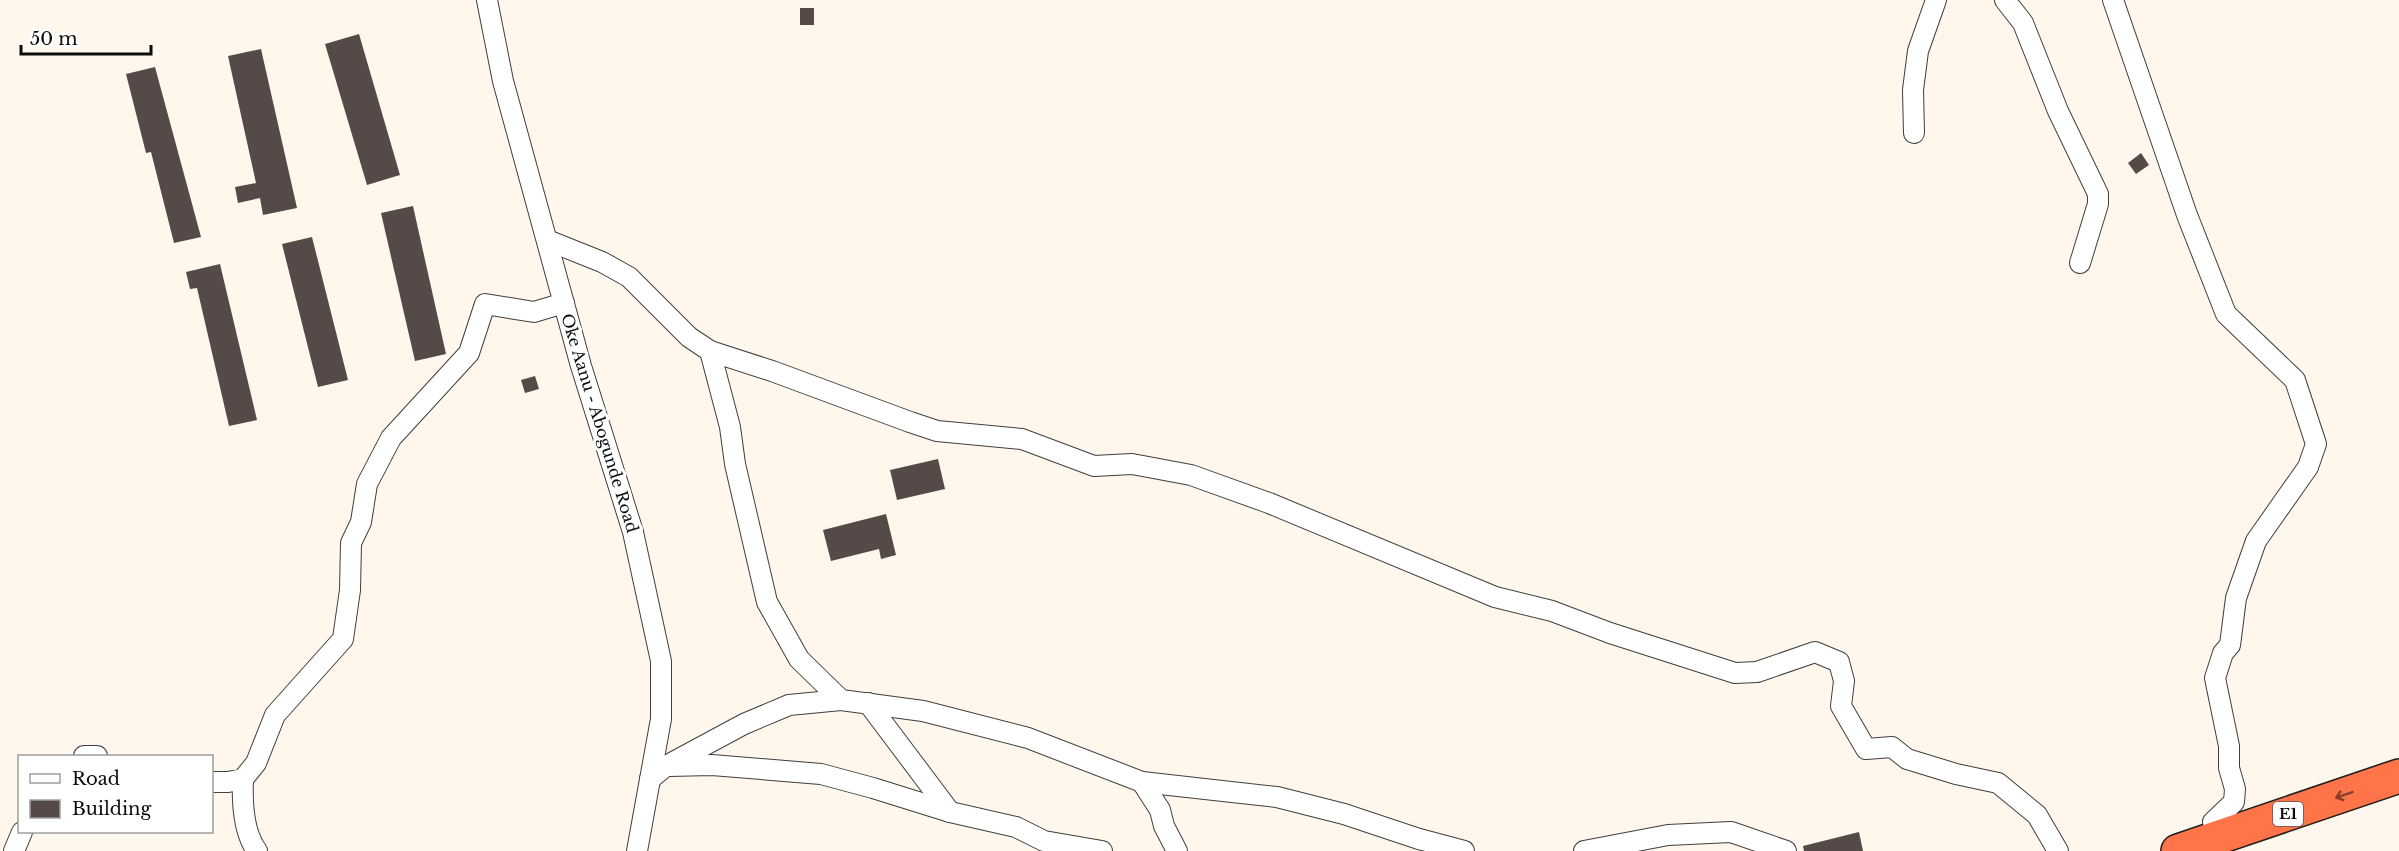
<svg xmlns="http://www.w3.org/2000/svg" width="2399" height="851" font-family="'Libre Baskerville',serif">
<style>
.building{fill:#554a48}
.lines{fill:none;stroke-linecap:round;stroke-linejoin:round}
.street-casing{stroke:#3f3f3f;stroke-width:22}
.highway-casing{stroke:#1d1d1d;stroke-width:36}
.street{stroke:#fff;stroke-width:20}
.highway{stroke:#ff7549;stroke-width:33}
.oneway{stroke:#86402a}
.labels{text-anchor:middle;stroke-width:6;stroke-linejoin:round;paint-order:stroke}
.shield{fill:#fff;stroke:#555;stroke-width:1.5}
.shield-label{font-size:15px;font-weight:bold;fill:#0c0c0c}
.street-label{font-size:16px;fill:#0c0c0c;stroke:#fff}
</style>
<rect width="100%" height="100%" fill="#fff7eb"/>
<g class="building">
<rect x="800" y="8" width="14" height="17"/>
<polygon points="359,34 400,175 367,185 325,44"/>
<polygon points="261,49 297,208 263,215 260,198 238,203 235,187 256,183 228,56"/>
<polygon points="155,67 201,237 174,243 151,152 146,153 126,74"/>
<polygon points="2141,153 2149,165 2136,174 2128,163"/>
<polygon points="413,206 446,354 415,361 381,213"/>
<polygon points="312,237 348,380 318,387 282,244"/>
<polygon points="220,264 257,420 229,426 197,288 190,289 186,272"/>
<polygon points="535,376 539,389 525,393 521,380"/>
<polygon points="938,459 945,489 897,500 890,470"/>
<polygon points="886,514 896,555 881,559 879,549 831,561 823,530"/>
<polygon points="1859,832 1863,851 1804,851 1803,846"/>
</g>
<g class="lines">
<g class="street-casing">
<g id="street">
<polyline points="487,0 503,81 581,366 633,532 661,661 661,719 637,851"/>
<polyline points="2005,0 2023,23 2058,111 2098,194 2098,204 2080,263"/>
<polyline points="2113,0 2187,215 2226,314 2295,380 2316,444 2308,467 2256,541 2236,598 2230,645 2223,653 2215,678 2229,746 2229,768 2235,789 2234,802 2213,822 2218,838"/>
<polyline points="1914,133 1913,90 1918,51 1936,0"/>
<polyline points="547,240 602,262 629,277 689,337 710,351 772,371 910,422 937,431 1022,439 1094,466 1132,464 1191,475 1269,503 1495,597 1552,611 1610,633 1735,673 1757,672 1815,652 1839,662 1844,681 1841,706 1866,749 1892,747 1907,759 1956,774 1998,783 2037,815 2058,851"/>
<polyline points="710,351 730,427 735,464 767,602 799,659 841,700"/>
<polyline points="868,703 950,812"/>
<polyline points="84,756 97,756"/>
<polyline points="669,766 712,765 821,774 873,788 950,812 1016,827 1044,841 1102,851"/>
<path d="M243,779C242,802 243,832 257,851"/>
<polyline points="650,779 666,766 744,724 789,705 841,700 923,711 1028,738 1142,782 1277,797 1344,814 1419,839 1464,851"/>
<polyline points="212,782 228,782 243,779 256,763 275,715 343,639 350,590 351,543 361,522 367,484 391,438 469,353 485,304 534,312 564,303"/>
<polyline points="1142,782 1160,810 1164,826 1177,851"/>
<polyline points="14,851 22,832"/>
<polyline points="1584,851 1668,835 1731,832 1786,851"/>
</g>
</g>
<g class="highway-casing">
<polyline id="highway" points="2178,851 2399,776"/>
</g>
<use href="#street" class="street"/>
<use href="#highway" class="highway"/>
</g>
<defs><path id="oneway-shaft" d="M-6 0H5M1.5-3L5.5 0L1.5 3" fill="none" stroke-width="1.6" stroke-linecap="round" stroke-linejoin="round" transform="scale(1.5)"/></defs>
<use class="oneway" href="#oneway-shaft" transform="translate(2344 795) rotate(161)"/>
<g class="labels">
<rect class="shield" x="2273" y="802" width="30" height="24" rx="4.5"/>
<g class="shield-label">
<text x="2288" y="819">E1</text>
</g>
<g class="street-label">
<text transform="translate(600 423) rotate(73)" y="6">Oke Aanu - Abogunde Road</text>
</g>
</g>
<rect x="18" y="755" width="195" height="78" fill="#ffffff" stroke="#9e9e9e" stroke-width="1.5"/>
<rect x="30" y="774" width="30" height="9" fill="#ffffff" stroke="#9e9e9e" stroke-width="1.5"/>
<text x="72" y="785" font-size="18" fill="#0c0c0c">Road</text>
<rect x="30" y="800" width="30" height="18" fill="#554a48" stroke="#9e9e9e" stroke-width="1.5"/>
<text x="72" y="815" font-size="18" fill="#0c0c0c">Building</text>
<path d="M21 45v9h130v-9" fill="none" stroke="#0c0c0c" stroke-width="3"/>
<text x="30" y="45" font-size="18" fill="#0c0c0c" stroke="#ffffff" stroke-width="4.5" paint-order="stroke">50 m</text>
</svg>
